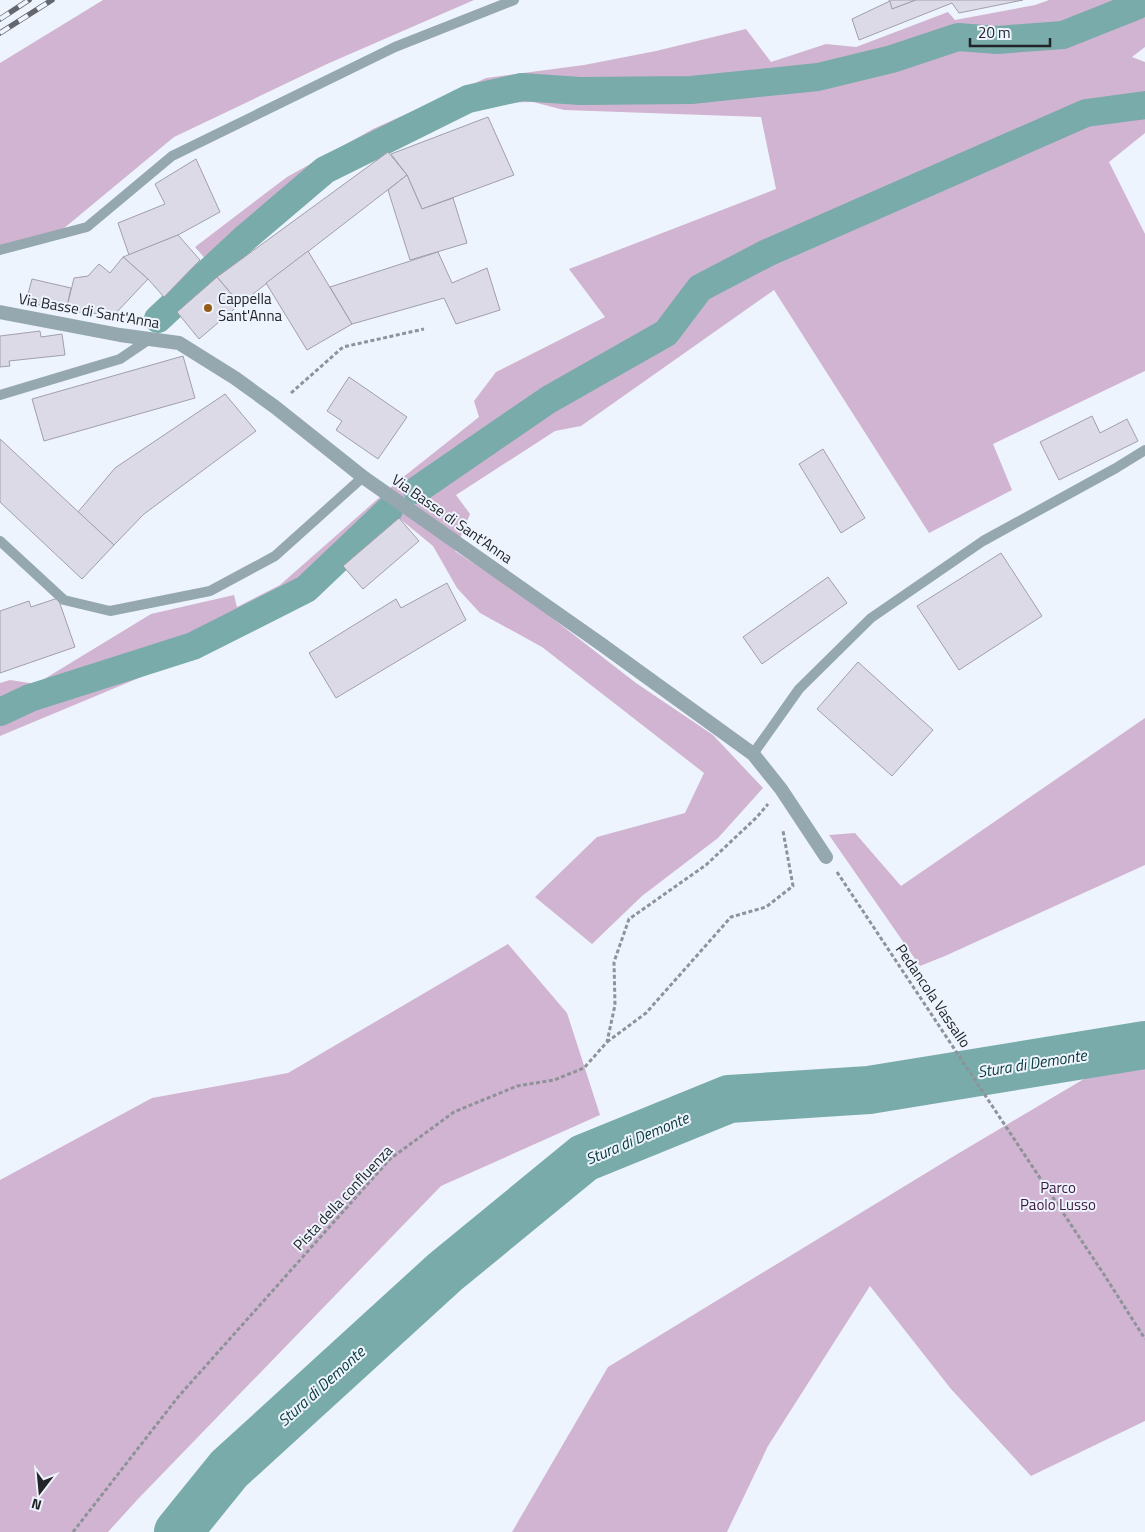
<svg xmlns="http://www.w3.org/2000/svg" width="1145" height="1532" font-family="'Titillium Web',sans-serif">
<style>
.green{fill:#d1b4d1}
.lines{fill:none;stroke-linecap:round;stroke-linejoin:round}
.canal{stroke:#78abaa;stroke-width:28}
.river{stroke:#78abaa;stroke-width:48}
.building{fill:#dcdae6;stroke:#a19fab}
.path{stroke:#8e9299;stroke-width:3;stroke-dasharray:4 2.5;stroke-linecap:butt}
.service{stroke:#95a8b0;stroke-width:10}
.minor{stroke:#95a8b0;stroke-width:14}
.rail-casing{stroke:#64676d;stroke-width:5.5}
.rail{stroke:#eef4fd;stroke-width:4;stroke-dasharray:11;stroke-linecap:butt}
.poi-dot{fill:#945c16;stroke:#eef4fd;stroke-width:2}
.labels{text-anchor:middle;stroke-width:4;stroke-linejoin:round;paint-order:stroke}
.poi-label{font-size:15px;fill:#222428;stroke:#eef4fd;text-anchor:start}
.street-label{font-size:15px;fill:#222428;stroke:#eef4fd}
.park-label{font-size:15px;fill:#3f1840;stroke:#eef4fd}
.water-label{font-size:16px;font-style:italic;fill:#093b3b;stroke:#eef4fd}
</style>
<rect width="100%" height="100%" fill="#eef4fd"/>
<g class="green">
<polygon points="103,0 474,0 327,64 174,137 63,229 0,246 0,63"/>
<polygon points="1049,0 1145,0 1145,47 1132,57 1145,62 1145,133 1109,162 1145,234 1145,371 993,444 1012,490 929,533 774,290 581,426 555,431 456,495 470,514 455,551 525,597 636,683 713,735 763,788 718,838 642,896 592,944 535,897 597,837 685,813 704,773 542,647 480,613 457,588 433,546 399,518 343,566 307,601 194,655 0,736 0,683 10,680 36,684 151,614 234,595 237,607 280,585 397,482 479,417 474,401 496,372 605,317 569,269 776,189 761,117 564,110 533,102 489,103 388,143 333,181 216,271 195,247 287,177 373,129 486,78 584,65 656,51 746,29 771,62 826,44 856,47 948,12 955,20 1035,5"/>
<polygon points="1145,718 1145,865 945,956 920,966 829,835 855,833 901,886"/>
<polygon points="508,944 567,1013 600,1115 441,1186 138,1499 108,1532 0,1532 0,1180 152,1098 288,1073"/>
<polygon points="1145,1061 1145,1421 1031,1476 951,1389 870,1286 768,1446 727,1532 512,1532 608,1367 954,1156 1094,1073"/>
</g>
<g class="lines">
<g class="canal">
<polyline points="158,319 244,239 325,170 468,99 522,87 580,91 691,90 818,77 892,59 958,37 997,40 1063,35 1136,6 1145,1"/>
<polyline points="417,490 548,400 666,333 700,288 767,253 1086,113 1145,105"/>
<polyline points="0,712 30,698 193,646 306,589 389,510"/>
</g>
<polyline class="river" points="178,1532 229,1469 445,1272 584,1158 729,1099 869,1090 1145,1045"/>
</g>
<g class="building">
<polygon points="889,0 916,0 892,9"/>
<polygon points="916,0 1023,0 959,13 952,3 859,40 852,19 890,1 892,9"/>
<polygon points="488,117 514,175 422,209 407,175 391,154"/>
<polygon points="388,152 407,175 240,304 217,277"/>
<polygon points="196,159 220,212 178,235 129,255 118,223 165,204 155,184"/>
<polygon points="407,175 422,209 453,198 467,243 410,260 388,190"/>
<polygon points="178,235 200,260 164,297 148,279 123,257"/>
<polygon points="308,251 352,324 307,350 266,283"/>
<polygon points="438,252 452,283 487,268 500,310 456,324 444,298 352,324 330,287"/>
<polygon points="123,257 148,279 114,315 66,311 74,278 88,276 99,264 110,273"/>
<polygon points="217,277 240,304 199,339 177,312"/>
<polygon points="32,279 71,288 66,311 26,302"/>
<polygon points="40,331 41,337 62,334 65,355 9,361 10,366 0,367 0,336"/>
<polygon points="183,356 195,398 44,441 32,399"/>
<polygon points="349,377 407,417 378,459 336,430 342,421 327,411"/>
<polygon points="225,394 256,431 144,514 114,545 78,512 115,468"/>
<polygon points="1092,416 1100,433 1127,419 1138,441 1059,480 1040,442"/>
<polygon points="0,439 114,545 82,579 0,502"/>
<polygon points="823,449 865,518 841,533 799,464"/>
<polygon points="399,518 419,541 363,589 343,566"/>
<polygon points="1001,553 1042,616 959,670 917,606"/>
<polygon points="828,577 847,603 762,664 743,637"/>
<polygon points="447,583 466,620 336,698 309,653 396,599 401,608"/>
<polygon points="58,598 75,647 0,673 0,611 29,601 31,607"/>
<polygon points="858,662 933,730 892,776 817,709"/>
</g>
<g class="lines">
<g class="path">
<polyline points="291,393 343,347 424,329"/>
<polyline points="837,872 1103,1273 1145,1339"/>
<polyline points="607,1042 646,1013 731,917 766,907 793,886 783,831"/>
<polyline points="73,1532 178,1397 390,1159 454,1112 517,1086 554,1080 584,1068 607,1042 615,1005 614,962 629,919 706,865 757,817 768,804"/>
</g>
<g class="service">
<polyline points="0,250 87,227 172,156 395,47 514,0"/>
<polyline points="0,395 120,359 151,338"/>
<polyline points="0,541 64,600 110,611 210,591 275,556 363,477"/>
<polyline points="753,754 799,689 871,618 983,541 1116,468 1145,450"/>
</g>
<polyline class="minor" points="0,312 120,335 179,343 235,378 275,407 363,477 601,644 753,754 781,789 826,857"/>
<g class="rail-casing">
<g id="rail">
<polyline points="0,19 29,0"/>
<polyline points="0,33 52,0"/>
</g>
</g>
<use href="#rail" class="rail"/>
</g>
<circle class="poi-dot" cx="208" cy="308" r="5"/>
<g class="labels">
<g class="poi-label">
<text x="218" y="304">Cappella<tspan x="218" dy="17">Sant'Anna</tspan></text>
</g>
<g class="street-label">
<text transform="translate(89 311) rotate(10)" y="5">Via Basse di Sant'Anna</text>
<text transform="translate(452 519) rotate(35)" y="5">Via Basse di Sant'Anna</text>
<text transform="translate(933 996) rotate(56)" y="5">Pedancola Vassallo</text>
<text transform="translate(343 1198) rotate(-47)" y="5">Pista della confluenza</text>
</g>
<g class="park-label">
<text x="1058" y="1193">Parco<tspan x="1058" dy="17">Paolo Lusso</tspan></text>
</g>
<g class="water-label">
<text transform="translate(1032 1063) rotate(-9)" y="6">Stura di Demonte</text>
<text transform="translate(637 1138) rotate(-23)" y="6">Stura di Demonte</text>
<text transform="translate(321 1386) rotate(-42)" y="6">Stura di Demonte</text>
</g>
</g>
<g transform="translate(40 1492) rotate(196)" stroke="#eef4fd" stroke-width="4" paint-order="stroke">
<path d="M0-4L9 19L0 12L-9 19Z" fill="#222428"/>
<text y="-8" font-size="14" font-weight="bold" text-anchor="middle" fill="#222428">N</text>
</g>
<path d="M970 38v8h80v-8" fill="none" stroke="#222428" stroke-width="2.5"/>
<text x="978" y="38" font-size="15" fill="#222428" stroke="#eef4fd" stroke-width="4" paint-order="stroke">20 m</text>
</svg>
